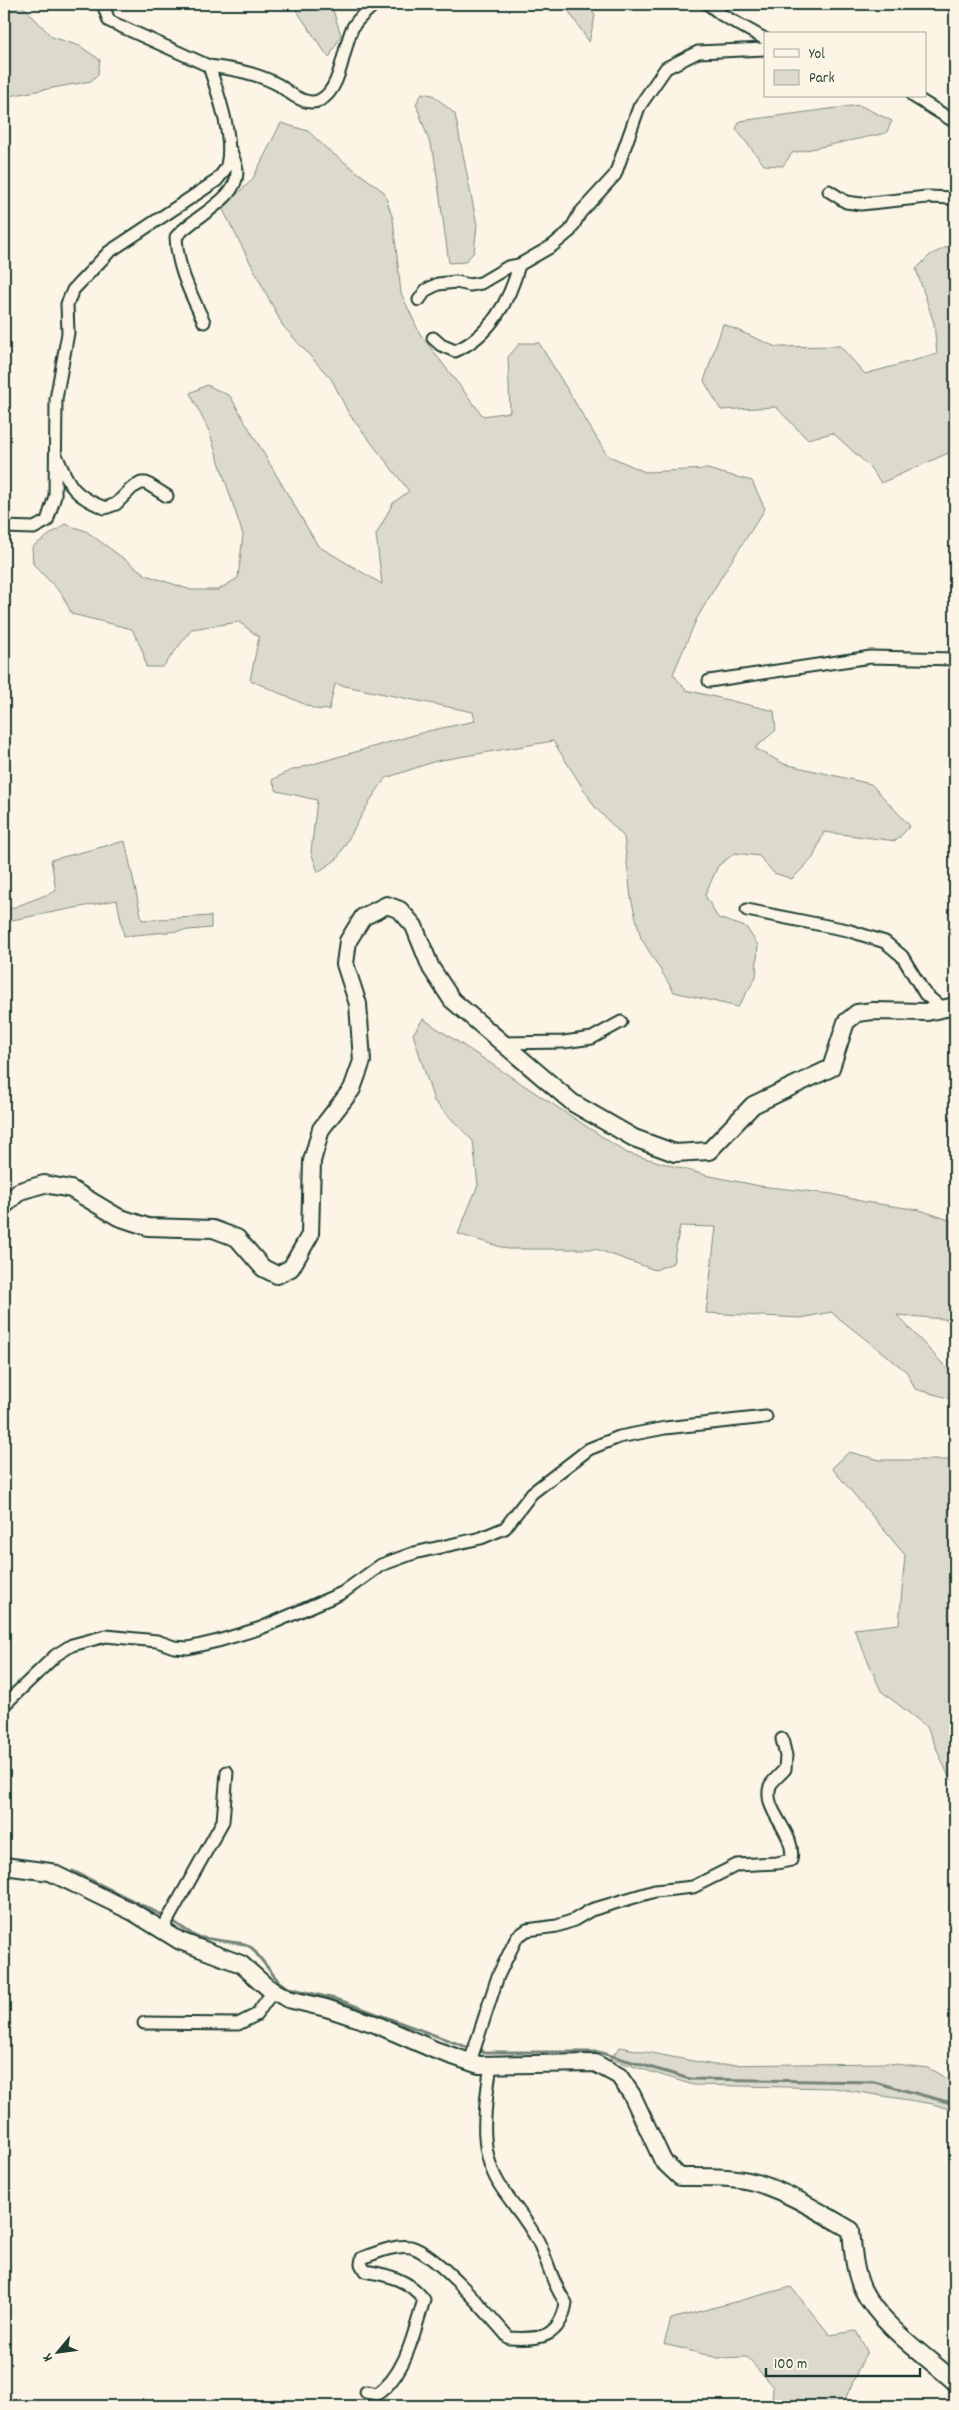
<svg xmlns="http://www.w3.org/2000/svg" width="959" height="2410" font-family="Dekko,sans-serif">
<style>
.green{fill:#dcdacc;stroke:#7e8c80}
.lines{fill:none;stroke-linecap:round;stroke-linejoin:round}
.stream{stroke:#758479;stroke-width:3}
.street-casing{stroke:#1f3d34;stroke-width:15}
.secondary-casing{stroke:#1f3d34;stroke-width:20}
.street{stroke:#fcf5e5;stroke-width:11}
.secondary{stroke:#fcf5e5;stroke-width:16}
</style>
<rect width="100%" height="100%" fill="#fcf5e5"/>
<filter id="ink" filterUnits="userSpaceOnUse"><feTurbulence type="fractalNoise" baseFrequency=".02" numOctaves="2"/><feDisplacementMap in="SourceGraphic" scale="10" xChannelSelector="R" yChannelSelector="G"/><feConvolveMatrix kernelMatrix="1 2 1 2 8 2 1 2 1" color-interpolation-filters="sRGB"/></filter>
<g filter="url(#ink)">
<g class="green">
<polygon points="4,4 21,4 52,37 80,46 100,60 98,74 91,81 4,97"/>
<polygon points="292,4 331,4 341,35 329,58"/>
<polygon points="564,4 588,4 595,16 589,42"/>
<polygon points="422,93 433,95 455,114 477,225 474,252 465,262 449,263 434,155 416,104"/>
<polygon points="859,105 892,121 886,133 792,153 783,166 764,165 736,129 740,121"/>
<polygon points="281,123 308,131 327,149 384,192 393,219 401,293 420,334 483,416 510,412 508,357 520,343 539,343 607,455 645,472 707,469 752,481 765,509 723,574 697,618 673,674 686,690 774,711 776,730 755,748 784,764 871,784 910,826 896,841 824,832 813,858 792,879 774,873 759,856 735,853 718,866 705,895 718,918 746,927 758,945 756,977 738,1007 674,992 641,938 631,898 624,837 595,807 553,741 436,761 386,778 371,799 337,859 318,872 311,852 317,800 277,791 272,780 289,771 428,731 475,721 473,712 335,684 329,710 315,709 250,680 259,637 239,622 192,629 163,667 146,667 143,652 132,629 72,614 61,593 33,564 32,547 65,524 86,531 146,575 191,590 218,590 238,578 243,535 209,431 190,393 207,385 230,396 318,546 382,584 376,535 393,503 409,491 349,414 332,380 283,326 222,208 252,180"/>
<polygon points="955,243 955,450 881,483 869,466 833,433 807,439 776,407 721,410 704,381 723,324 776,347 840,346 865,374 937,354 934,323 916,269 930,255"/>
<polygon points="125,841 142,920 211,916 211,928 124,936 117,900 7,921 7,910 56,891 51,860"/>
<polygon points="423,1019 627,1153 705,1175 760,1186 832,1194 865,1202 920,1210 955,1222 955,1320 897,1315 955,1377 955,1400 915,1389 907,1372 831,1312 801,1318 706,1313 716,1227 680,1226 673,1263 655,1270 596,1249 508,1249 458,1234 478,1185 473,1141 434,1101 413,1034"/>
<polygon points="849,1452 880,1460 955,1460 955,1782 949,1777 927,1727 881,1691 854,1629 899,1624 905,1555 832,1468"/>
<polygon points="620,2047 714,2065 887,2063 928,2068 955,2083 955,2111 933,2104 834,2088 693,2085 610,2059"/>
<polygon points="791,2287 830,2335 856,2331 867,2351 842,2406 772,2406 773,2387 747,2357 718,2358 664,2344 671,2319"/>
</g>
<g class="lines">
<g class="stream">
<polyline points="73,1871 166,1917"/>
<polyline points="171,1920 196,1937 245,1944 252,1948 279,1982 289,1988 339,2000 480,2052 598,2052 690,2079 874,2082 955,2104"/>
</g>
<g class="street-casing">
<g id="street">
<polyline points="708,4 722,15 765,39"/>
<path d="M209,66C233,69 257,73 279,85C285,89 291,95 298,98C304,101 313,104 320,100C341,90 343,48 352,29C356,19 368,11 375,4"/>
<polyline points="913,96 955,122"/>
<polyline points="829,191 846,202 861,204 927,197 955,198"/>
<polyline points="419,300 426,290 438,284 456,282 470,285 481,283 508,267 519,265 552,246 570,231 580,213 615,175 639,107 666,68 698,52 765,49"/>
<path d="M204,322C191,294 177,268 176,237C193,216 239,200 237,170C236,164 233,157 231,151"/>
<path d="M433,338L441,345L455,351C490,336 510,300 519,265"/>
<path d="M57,457C69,486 74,496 105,508L116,504L132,488L141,483H146L167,496"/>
<path d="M4,527L34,528L47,521L55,496L56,399L68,333L67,304L73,290L109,252L216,181C220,176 226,170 227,165C234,137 218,94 209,66L109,21L103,4"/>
<polyline points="709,681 871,657 955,659"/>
<polyline points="747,910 847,930 885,942 902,956 925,994 943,1009"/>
<polyline points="501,1043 564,1042 592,1038 621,1022"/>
<polyline points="4,1705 56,1655 72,1645 106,1636 157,1641 174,1647 188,1648 218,1641 261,1628 342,1593 381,1565 414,1553 481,1538 505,1528 532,1493 589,1449 619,1437 665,1428 766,1417"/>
<polyline points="162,1930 223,1821 227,1772"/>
<polyline points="144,2023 238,2024 256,2015 273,1991"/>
<path d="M470,2062L498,1976L517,1937L527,1930L557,1926L574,1920L591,1910L655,1891L693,1887L737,1865L777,1863L791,1860C797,1832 762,1812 770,1786C772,1781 781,1774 785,1769L786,1756L782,1739"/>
<path d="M366,2392L377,2394C406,2375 414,2331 424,2300C410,2280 388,2275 365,2271L361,2264L362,2258C376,2253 396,2244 411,2247C437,2254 490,2316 509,2338C540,2340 560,2338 566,2303C551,2282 549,2263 538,2241C528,2222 515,2207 503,2190C476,2152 485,2108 491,2064"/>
</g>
</g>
<g class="secondary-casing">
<g id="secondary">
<polyline points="4,1206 20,1191 44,1184 71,1189 118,1217 148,1227 213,1229 237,1238 263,1268 277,1275 291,1268 310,1235 312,1161 321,1129 352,1089 362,1061 358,1004 345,964 348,941 363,917 387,905 400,910 414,926 431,968 452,1000 573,1103 634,1138 675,1153 709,1151 753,1105 831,1068 846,1022 857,1013 873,1011 927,1012 955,1006"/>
<path d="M4,1866L50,1872L133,1912L180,1941L241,1964L267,1987L288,1999L326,2008L375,2024L435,2050L479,2065L595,2063L619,2076L632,2095L663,2161L680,2177C704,2177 733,2176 757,2183C790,2193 821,2213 851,2230C853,2250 854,2272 863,2290C881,2326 925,2355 955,2382"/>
</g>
</g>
<use href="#street" class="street"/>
<use href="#secondary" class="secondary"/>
</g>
</g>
<rect width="959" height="2410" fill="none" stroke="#fcf5e5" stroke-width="20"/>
<rect x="10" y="10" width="939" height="2390" fill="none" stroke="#1f3d34" stroke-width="2" filter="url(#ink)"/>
<rect x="764" y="32" width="162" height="65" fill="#fcf5e5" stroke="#a4ab9e"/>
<rect x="774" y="49" width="25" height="8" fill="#fcf5e5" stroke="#a4ab9e"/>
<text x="809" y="58" font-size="15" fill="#1f3d34">Yol</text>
<rect x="774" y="70" width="25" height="15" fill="#dcdacc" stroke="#a4ab9e"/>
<text x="809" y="82" font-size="15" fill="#1f3d34">Park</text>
<g transform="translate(58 2352) rotate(241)" stroke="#fcf5e5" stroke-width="4" paint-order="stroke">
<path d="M0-4L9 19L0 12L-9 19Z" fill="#1f3d34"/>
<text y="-8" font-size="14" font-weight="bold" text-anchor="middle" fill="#1f3d34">K</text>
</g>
<path d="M766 2368v8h154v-8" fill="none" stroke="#1f3d34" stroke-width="2.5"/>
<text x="774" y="2368" font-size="15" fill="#1f3d34" stroke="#fcf5e5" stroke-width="4" paint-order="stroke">100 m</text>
</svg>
